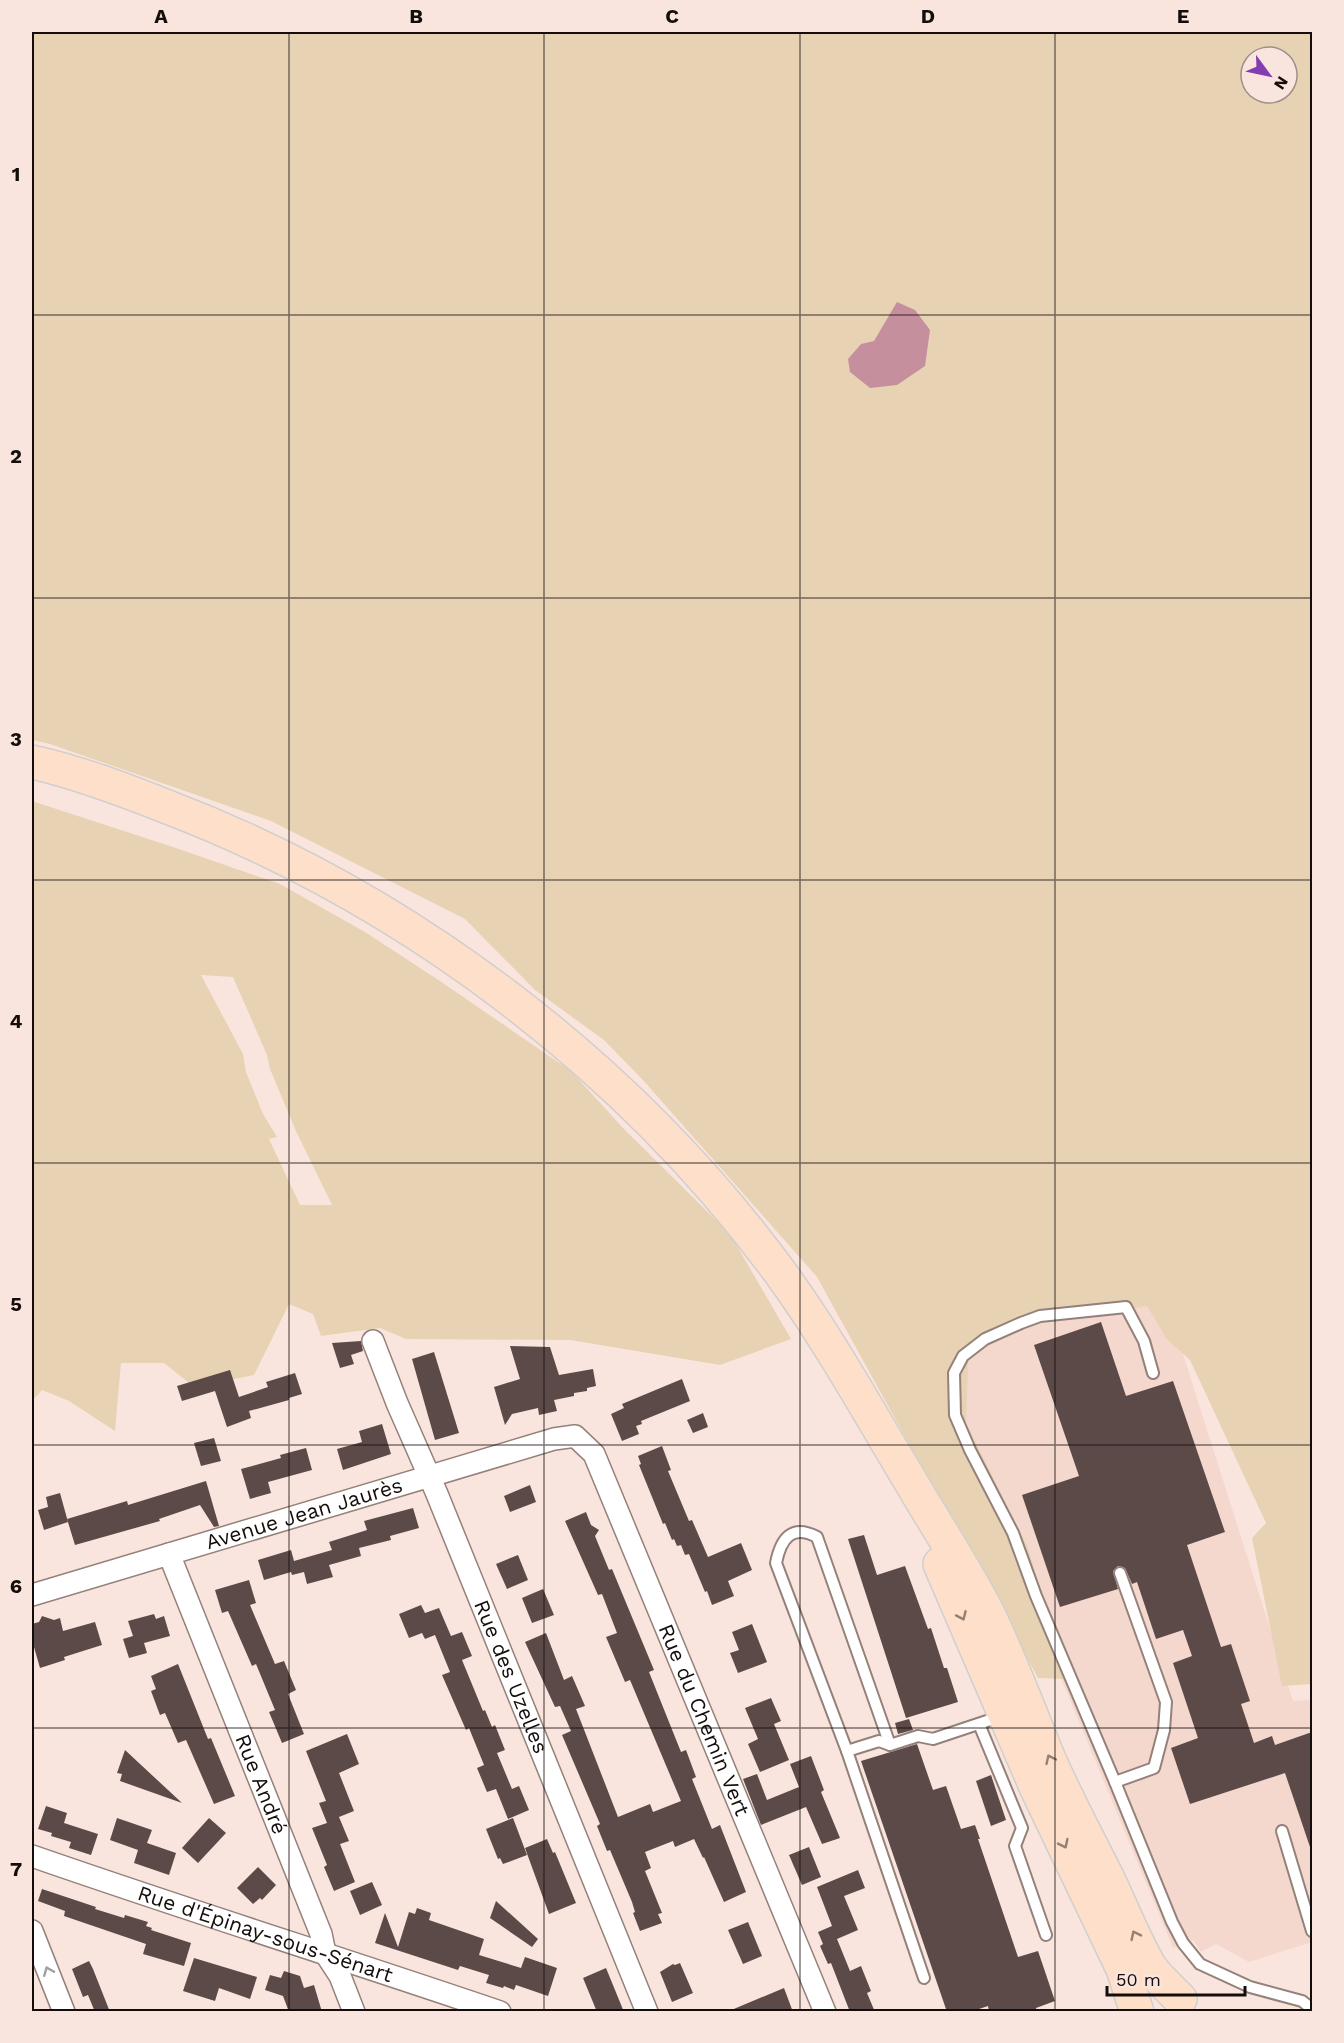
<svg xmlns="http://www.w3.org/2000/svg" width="1344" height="2043" font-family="'Work Sans',sans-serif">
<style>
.built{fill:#f4d7cd}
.green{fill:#e8d2b4;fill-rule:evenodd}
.water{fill:#c68f9d}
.building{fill:#5c4a49}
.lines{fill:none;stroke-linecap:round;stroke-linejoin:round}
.lane-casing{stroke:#94817a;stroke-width:14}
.street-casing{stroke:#94817a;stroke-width:24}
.primary-casing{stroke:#d0cfce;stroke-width:36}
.lane{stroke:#fff;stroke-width:10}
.street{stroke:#fff;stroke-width:21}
.primary{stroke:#fee0ca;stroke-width:33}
.oneway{stroke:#958174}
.oneway2{stroke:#a19e9d}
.grid{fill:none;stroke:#140d0b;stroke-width:1.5;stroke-opacity:0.55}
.labels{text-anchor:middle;stroke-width:6;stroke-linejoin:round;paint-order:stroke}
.street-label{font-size:21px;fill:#140d0b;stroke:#fae5de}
.neatline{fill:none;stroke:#140d0b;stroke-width:2}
.grid-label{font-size:20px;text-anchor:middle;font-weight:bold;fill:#140d0b}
</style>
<rect width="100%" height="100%" fill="#fae5de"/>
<polygon class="built" points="1164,1294 1293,1701 1312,1700 1312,1942 1249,1962 1216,1944 1201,1952 1193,1940 1173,1948 938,1382 956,1341"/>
<g class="green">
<path d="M32,32H1312V1684L1282,1686L1252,1538L1266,1523L1190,1360L1167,1339L1147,1306L1048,1321L986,1334L968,1362L966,1423L1028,1548L1066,1679L1038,1678L817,1277L642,1079L604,1040L535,990L465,919L271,821L50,744L32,740ZM1251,57H1287V93H1251Z"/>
<path d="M32,801L176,848L280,884L365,932L440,981L571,1071L624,1129L730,1234L791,1339L720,1365L570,1340L406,1339L380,1328L321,1336L313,1314L289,1304L254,1375L194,1387L164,1363H121L115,1431L69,1401L42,1390L32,1401ZM201,975L233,977L267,1055L270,1069L296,1131L332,1205H300L269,1139L277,1137L263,1114L246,1072L243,1054Z"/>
</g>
<polygon class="water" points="897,302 915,310 930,330 925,366 897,385 870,388 850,372 848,359 861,344 874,341"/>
<g class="building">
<polygon points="1101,1322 1126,1396 1173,1381 1225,1532 1187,1545 1221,1647 1231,1644 1250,1701 1241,1704 1254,1743 1272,1736 1275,1745 1312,1732 1312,1847 1310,1847 1285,1773 1190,1804 1171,1748 1198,1738 1173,1663 1192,1656 1183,1630 1156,1639 1137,1582 1132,1584 1125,1568 1118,1566 1113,1571 1118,1589 1060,1607 1022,1495 1079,1476 1034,1345"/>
<polygon points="361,1341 363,1351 351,1355 354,1364 340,1368 332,1343"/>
<polygon points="510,1346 550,1347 559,1375 593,1369 596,1386 587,1388 587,1391 574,1393 574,1396 554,1400 557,1411 539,1415 538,1408 512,1414 505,1425 494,1387 520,1379"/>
<polygon points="434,1352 459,1433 435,1440 412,1359"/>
<polygon points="230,1370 239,1397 268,1387 266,1382 295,1373 302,1394 289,1398 289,1400 249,1411 251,1418 227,1427 215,1391 182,1401 177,1386"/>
<polygon points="682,1379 690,1401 641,1421 642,1424 636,1426 639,1434 622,1441 611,1414 624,1408 622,1404"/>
<polygon points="703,1413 708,1427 693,1433 687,1420"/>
<polygon points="382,1424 391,1454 343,1470 337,1449 362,1442 359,1431"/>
<polygon points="214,1438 221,1461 201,1466 194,1443"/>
<polygon points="662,1446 671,1470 668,1471 689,1521 692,1520 708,1557 741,1543 752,1570 728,1581 734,1596 712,1605 707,1591 705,1592 689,1554 685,1555 681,1545 677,1546 674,1539 672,1540 665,1523 663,1524 639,1465 641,1464 638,1456"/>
<polygon points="306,1448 312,1470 268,1482 271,1493 250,1499 241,1469 281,1458 280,1455"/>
<polygon points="206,1481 219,1526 214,1527 200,1505 159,1519 160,1521 75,1545 67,1519 127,1501 128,1505"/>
<polygon points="530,1485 536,1502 510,1512 504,1496"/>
<polygon points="60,1493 68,1522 44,1530 38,1510 48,1507 46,1497"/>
<polygon points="413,1508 419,1528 390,1536 391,1540 359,1548 361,1556 329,1565 333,1577 307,1584 304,1572 292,1575 291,1572 264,1580 258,1560 291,1550 294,1561 332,1550 329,1542 367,1530 364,1521"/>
<polygon points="586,1512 591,1525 599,1530 595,1536 609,1570 612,1569 654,1670 649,1672 681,1752 686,1750 696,1777 692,1779 712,1829 720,1825 746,1892 724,1902 704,1857 703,1858 694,1839 675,1847 673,1841 645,1852 651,1868 645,1871 662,1913 658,1914 662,1923 640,1931 633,1913 635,1912 632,1902 610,1850 607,1851 597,1826 600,1824 562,1735 571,1731 560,1706 555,1707 525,1642 546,1633 564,1680 572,1676 585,1706 576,1709 618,1817 650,1804 653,1812 681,1801 630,1680 625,1682 606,1637 617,1633 602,1594 598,1595 565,1521"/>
<polygon points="864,1535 877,1575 905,1566 928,1629 931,1628 944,1668 947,1668 958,1702 906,1718 848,1539"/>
<polygon points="518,1555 528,1580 507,1589 496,1564"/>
<polygon points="249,1580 256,1603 250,1605 275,1664 284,1661 296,1690 288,1694 304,1734 282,1743 269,1712 275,1710 256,1664 252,1666 228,1611 222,1613 215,1590"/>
<polygon points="543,1589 554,1615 532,1623 522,1598"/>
<polygon points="421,1605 425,1613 439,1608 451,1636 462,1632 472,1656 462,1660 483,1711 485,1710 492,1727 495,1725 505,1750 497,1753 512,1789 519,1786 529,1810 508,1819 496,1789 487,1792 477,1768 484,1765 469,1728 466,1730 442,1675 450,1672 435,1635 425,1639 422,1633 409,1638 399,1614"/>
<polygon points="154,1614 156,1619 164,1616 170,1636 144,1643 147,1653 129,1658 123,1639 133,1636 128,1621"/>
<polygon points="42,1616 54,1620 60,1618 63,1631 95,1622 102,1645 64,1657 65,1660 40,1668 32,1640 32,1624 39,1622"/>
<polygon points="752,1624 767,1662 738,1673 730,1653 739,1650 732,1632"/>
<polygon points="178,1664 208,1739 211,1738 235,1796 214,1804 186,1740 178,1743 165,1713 160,1715 151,1691 156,1689 151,1676"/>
<polygon points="771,1698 781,1721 774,1724 789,1760 760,1772 748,1744 758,1739 745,1708"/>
<polygon points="909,1719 913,1730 898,1734 895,1723"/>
<polygon points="347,1734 359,1764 339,1773 354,1811 339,1817 349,1841 340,1844 355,1882 334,1891 324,1867 327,1865 312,1828 327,1823 319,1803 326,1801 306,1751"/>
<polygon points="917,1744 933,1790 946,1786 961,1829 975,1825 980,1839 978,1839 1018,1957 1038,1951 1055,2001 1036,2008 1037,2012 989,2012 988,2006 970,2012 947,2012 861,1761"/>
<polygon points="125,1750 182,1803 120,1781 122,1774 117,1773"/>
<polygon points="811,1756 824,1790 821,1792 840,1838 822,1844 806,1807 761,1825 743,1779 757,1774 767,1800 799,1787 790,1764"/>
<polygon points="991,1775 1006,1820 991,1826 976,1781"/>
<polygon points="46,1806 67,1813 64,1823 98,1834 91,1855 69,1848 71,1842 51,1836 52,1833 38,1829"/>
<polygon points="117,1818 152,1830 147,1843 176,1853 169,1875 134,1863 138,1850 110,1840"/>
<polygon points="209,1818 226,1833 198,1863 182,1848"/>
<polygon points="513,1818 527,1855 503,1864 500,1858 498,1859 486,1829"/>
<polygon points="547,1839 553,1853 555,1852 576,1903 549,1914 525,1848"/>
<polygon points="809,1847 821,1877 802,1885 789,1855"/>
<polygon points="258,1867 276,1885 262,1900 260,1898 253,1904 237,1888"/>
<polygon points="858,1870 865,1888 844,1896 858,1930 837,1939 850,1971 861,1966 871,1991 867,1993 875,2012 850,2012 831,1963 828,1964 820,1946 823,1944 818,1932 832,1926 817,1887"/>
<polygon points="372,1882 382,1905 360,1915 350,1891"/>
<polygon points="42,1889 96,1907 95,1909 124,1918 125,1915 148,1922 146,1926 152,1928 151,1930 191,1943 184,1966 143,1954 146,1944 64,1916 65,1911 38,1901"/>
<polygon points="496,1901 538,1939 532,1947 490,1918"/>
<polygon points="417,1908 431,1913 429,1920 484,1939 479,1955 521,1968 525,1957 557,1968 548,1996 516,1985 514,1990 504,1986 503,1988 486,1983 489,1975 460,1966 458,1970 375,1943 385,1913 398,1947 409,1912 415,1914"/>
<polygon points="748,1922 762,1956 743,1964 728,1930"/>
<polygon points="194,1958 257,1977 250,1999 219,1988 215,2001 183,1991"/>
<polygon points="89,1961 93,1969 110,2012 95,2012 88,1995 83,1997 72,1969"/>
<polygon points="680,1963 693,1993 672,2002 660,1972 673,1964 675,1965"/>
<polygon points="606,1968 624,2012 597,2012 583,1978"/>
<polygon points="284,1971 300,1976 304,1988 314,1985 322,2012 289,2012 283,1996 265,1990 270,1975 281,1978"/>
<polygon points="784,1988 793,2012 729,2012 729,2011"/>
</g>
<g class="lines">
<g class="lane-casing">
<g id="lane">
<polyline points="1153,1373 1144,1341 1126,1307 1040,1316 1021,1323 985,1339 963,1356 954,1373 955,1415 970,1450 1013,1533 1036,1596 1115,1782 1172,1922 1183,1943 1200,1964 1250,1987 1302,2001 1312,2009"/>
<polyline points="979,1724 1022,1828 1015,1846 1046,1935"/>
<path d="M847,1751L776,1563C781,1538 792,1524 817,1537L890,1745"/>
<polyline points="1115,1782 1154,1768 1164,1730 1166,1702 1120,1573"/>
<polyline points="1282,1831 1312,1931"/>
<polyline points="924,1978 847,1751 879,1741 890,1745 918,1736 933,1739 1002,1716"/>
</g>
</g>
<g class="street-casing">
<g id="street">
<path id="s1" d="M373,1341L397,1403L437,1494L647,2012"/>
<path id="s2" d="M169,1554L321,1934L325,1953L340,1976L354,2012"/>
<path id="s3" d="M32,1595L554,1439L575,1436L594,1454L825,2012"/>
<path id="s4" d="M32,1856C187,1910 344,1959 500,2012"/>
<polyline points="32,1931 64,2012"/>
</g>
</g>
<g class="primary-casing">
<g id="primary">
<path d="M32,762C77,772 122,789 165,806C407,898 629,1066 782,1275C829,1340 867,1409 908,1477C934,1522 965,1568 988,1614C1010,1659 1027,1706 1046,1752C1064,1795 1087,1837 1108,1879C1121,1906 1135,1942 1150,1967C1158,1978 1170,1989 1180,1999"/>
<polyline points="940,1564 1037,1789 1123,1969 1137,2012"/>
</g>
</g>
<use href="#lane" class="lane"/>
<use href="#street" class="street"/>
<use href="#primary" class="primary"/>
</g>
<defs><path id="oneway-chevron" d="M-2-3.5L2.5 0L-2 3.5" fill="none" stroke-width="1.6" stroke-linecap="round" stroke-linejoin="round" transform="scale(1.5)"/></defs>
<g class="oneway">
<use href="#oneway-chevron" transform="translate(962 1616) rotate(66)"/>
<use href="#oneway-chevron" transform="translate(1050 1759) rotate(-115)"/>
<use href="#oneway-chevron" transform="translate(1064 1844) rotate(64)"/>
<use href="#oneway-chevron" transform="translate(1135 1935) rotate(-116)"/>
</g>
<use class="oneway2" href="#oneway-chevron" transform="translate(48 1971) rotate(-112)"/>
<path class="grid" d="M289,32V2012M544,32V2012M800,32V2012M1055,32V2012M32,315H1312M32,598H1312M32,880H1312M32,1163H1312M32,1445H1312M32,1728H1312"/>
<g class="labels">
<g class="street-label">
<text dy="7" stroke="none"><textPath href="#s3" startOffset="284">Avenue Jean Jaurès</textPath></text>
<text dy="7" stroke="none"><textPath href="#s1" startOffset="363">Rue des Uzelles</textPath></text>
<text dy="7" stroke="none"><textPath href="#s3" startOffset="880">Rue du Chemin Vert</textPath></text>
<text dy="7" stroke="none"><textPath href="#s2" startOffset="248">Rue André</textPath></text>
<text dy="7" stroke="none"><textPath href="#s4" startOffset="246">Rue d'Épinay-sous-Sénart</textPath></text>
</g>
</g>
<rect width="1344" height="2043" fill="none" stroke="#fae5de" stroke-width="66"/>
<g transform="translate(1269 75) rotate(123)"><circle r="28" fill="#fae5de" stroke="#9e8f8a" stroke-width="1.5"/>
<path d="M0-4.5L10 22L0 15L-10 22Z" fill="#813db1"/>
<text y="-9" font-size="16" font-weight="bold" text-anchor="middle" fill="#140d0b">N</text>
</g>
<path d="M1107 1986v9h138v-9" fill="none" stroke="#140d0b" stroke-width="3"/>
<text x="1116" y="1986" font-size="18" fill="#140d0b" stroke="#fae5de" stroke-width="4.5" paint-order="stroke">50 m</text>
<rect x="33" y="33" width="1278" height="1977" class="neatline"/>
<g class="grid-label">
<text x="161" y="23">A</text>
<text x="416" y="23">B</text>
<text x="672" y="23">C</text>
<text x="928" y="23">D</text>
<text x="1183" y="23">E</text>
<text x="16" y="181">1</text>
<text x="16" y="463">2</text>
<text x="16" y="746">3</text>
<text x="16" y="1028">4</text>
<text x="16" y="1311">5</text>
<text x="16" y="1593">6</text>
<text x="16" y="1876">7</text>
</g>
</svg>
